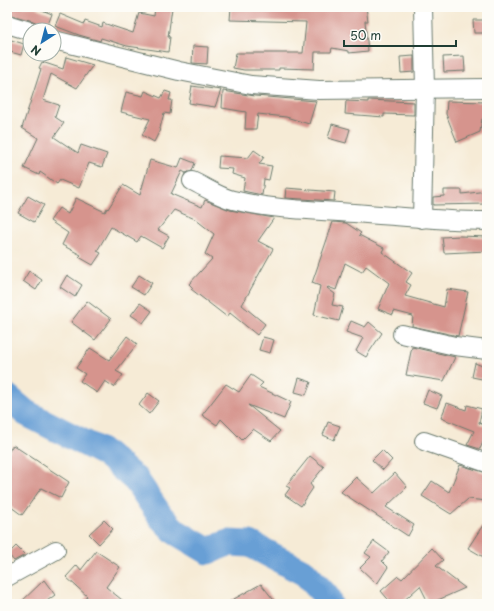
<svg xmlns="http://www.w3.org/2000/svg" width="494" height="611" font-family="'Playpen Sans',sans-serif">
<style>
.lines{fill:none;stroke-linecap:round;stroke-linejoin:round}
.river{stroke:#679fd5;stroke-width:27}
.building{fill:#d6948d}
.minor-casing{stroke:#6a7a6d;stroke-width:20}
.minor{stroke:#fff;stroke-width:18}
</style>
<rect width="100%" height="100%" fill="#fdfcf7"/>
<filter id="ink" filterUnits="userSpaceOnUse"><feTurbulence type="fractalNoise" baseFrequency=".025" numOctaves="2"/><feDisplacementMap in="SourceGraphic" scale="8" xChannelSelector="R" yChannelSelector="G"/><feConvolveMatrix kernelMatrix="1 2 1 2 8 2 1 2 1" color-interpolation-filters="sRGB"/></filter>
<filter id="wash" filterUnits="userSpaceOnUse"><feTurbulence type="fractalNoise" baseFrequency=".012" numOctaves="4" result="noise"/><feDisplacementMap in="SourceGraphic" scale="16" xChannelSelector="R" yChannelSelector="G"/><feGaussianBlur stdDeviation="0.9" result="paint"/><feColorMatrix in="noise" values="0 0 0 0 0 0 0 0 0 0 0 0 0 0 0 0 0 1.4 0 .05"/><feComposite in="paint" operator="in"/></filter>
<g filter="url(#wash)">
<rect width="100%" height="100%" fill="#f6ebd6"/>
<g class="lines">
<polyline class="river" points="7,397 26,413 106,454 136,480 161,517 176,532 208,551 228,543 250,544 305,573 326,596 329,604"/>
</g>
<g id="blocks">
<g class="building">
<polygon points="7,7 34,7 52,14 47,27 33,21 7,14"/>
<polygon points="155,7 172,8 168,37 170,37 168,52 127,46 101,38 100,41 79,35 55,26 60,14 84,24 85,21 102,27 103,23 133,33 139,13 154,16"/>
<polygon points="231,7 366,7 368,21 365,21 368,51 349,53 349,51 332,48 331,52 315,52 314,69 279,68 279,70 244,70 233,68 236,53 303,53 306,22 230,20"/>
<polygon points="473,20 487,20 487,33 474,33"/>
<polygon points="7,35 9,36 8,39 24,44 21,55 7,51"/>
<polygon points="193,46 208,47 207,64 192,63"/>
<polygon points="414,56 414,72 401,73 400,57"/>
<polygon points="464,56 465,71 444,72 443,57"/>
<polygon points="66,57 93,65 77,88 51,74 43,100 59,105 55,117 64,123 54,137 78,153 81,145 107,154 102,167 89,163 79,188 60,180 57,184 40,172 39,175 24,168 38,138 22,128 41,69 39,68 42,62 63,69"/>
<polygon points="192,86 221,90 215,107 189,103"/>
<polygon points="145,91 161,98 165,91 171,93 169,100 172,100 170,114 164,113 159,132 154,142 142,135 150,119 121,112 126,92 143,96"/>
<polygon points="223,91 255,96 316,101 309,124 286,117 258,114 256,129 245,129 246,112 222,108"/>
<polygon points="368,100 414,102 414,115 384,114 384,117 345,114 346,101 368,102"/>
<polygon points="447,101 487,102 487,119 482,119 480,132 457,142 446,114"/>
<polygon points="332,124 350,129 346,143 328,138"/>
<polygon points="254,150 264,157 259,164 272,166 269,180 264,179 262,195 243,191 245,178 232,174 233,169 218,168 219,156 248,158"/>
<polygon points="182,158 195,163 192,171 186,173 182,171 171,194 202,207 205,200 230,210 274,218 258,241 273,249 242,305 265,324 257,335 230,313 227,317 191,289 193,288 189,284 212,259 205,254 214,234 195,219 174,210 158,230 169,236 162,248 141,236 137,242 111,227 97,251 101,253 93,265 79,257 81,255 62,245 68,233 50,221 59,208 68,214 76,198 105,212 107,208 108,209 123,185 140,195 150,160 178,168"/>
<polygon points="286,188 335,192 334,201 285,198"/>
<polygon points="444,190 462,190 462,194 487,191 487,204 433,205 433,197 444,196"/>
<polygon points="28,196 44,205 34,222 18,213"/>
<polygon points="333,222 346,223 361,233 359,235 384,248 382,252 412,273 406,282 411,285 405,296 444,307 447,289 468,292 458,336 412,326 413,316 394,311 393,315 378,309 389,283 366,266 362,272 345,263 336,290 328,287 327,288 335,294 332,305 343,307 339,321 314,315 320,286 312,283"/>
<polygon points="460,236 487,237 487,251 444,253 442,237"/>
<polygon points="29,271 42,280 36,290 23,281"/>
<polygon points="67,275 82,285 75,297 60,287"/>
<polygon points="139,275 152,283 144,295 131,287"/>
<polygon points="87,301 111,319 95,340 71,322"/>
<polygon points="140,303 152,311 143,323 131,315"/>
<polygon points="351,321 365,327 369,322 382,333 366,357 356,351 363,338 346,332"/>
<polygon points="127,336 137,344 116,371 123,375 114,387 105,381 97,393 80,381 85,374 76,368 90,348 109,360"/>
<polygon points="263,337 274,340 270,353 259,350"/>
<polygon points="412,347 455,357 444,381 406,375"/>
<polygon points="475,363 487,368 487,380 472,377"/>
<polygon points="251,375 263,383 259,387 291,402 284,419 248,405 280,431 271,441 253,429 242,440 221,419 217,425 202,415 226,384 239,392"/>
<polygon points="299,378 311,382 306,395 295,392"/>
<polygon points="428,390 442,396 437,408 423,403"/>
<polygon points="148,393 159,401 149,414 139,405"/>
<polygon points="447,403 466,410 467,405 482,409 479,423 487,426 487,433 480,449 467,445 474,431 441,418"/>
<polygon points="328,422 340,426 334,440 323,435"/>
<polygon points="13,445 69,482 61,498 41,488 22,515 7,504 7,454"/>
<polygon points="382,450 392,460 383,470 372,460"/>
<polygon points="310,456 324,467 310,484 313,488 301,506 285,495 290,488 286,486"/>
<polygon points="460,465 487,473 487,501 468,499 451,514 422,496 432,481 449,492"/>
<polygon points="395,473 407,487 386,507 414,525 408,536 341,492 356,477 374,493"/>
<polygon points="487,519 487,559 468,548"/>
<polygon points="104,520 113,529 99,544 89,534"/>
<polygon points="374,541 389,552 382,561 388,567 377,584 360,568 371,557 365,553"/>
<polygon points="16,546 25,555 14,561 8,554"/>
<polygon points="432,548 443,560 436,566 465,588 429,604 420,586 400,604 392,604 381,591 398,576 402,579"/>
<polygon points="96,551 120,567 106,587 127,604 82,604 87,596 66,577 77,565 81,570"/>
<polygon points="44,580 55,595 43,604 19,604"/>
<polygon points="261,584 277,604 225,604"/>
</g>
</g>
</g>
<g filter="url(#ink)">
<use href="#blocks" fill-opacity="0" stroke="#6a7a6d" stroke-width="1"/>
<g class="lines">
<g class="minor-casing">
<g id="minor">
<polyline points="7,24 30,31"/>
<polyline points="54,40 179,71 251,85 319,90 487,88"/>
<path d="M192,181C205,187 219,197 233,200C272,210 314,210 354,213C398,216 442,221 487,221"/>
<polyline points="422,219 425,88 423,7"/>
<polyline points="402,334 455,346 487,350"/>
<polyline points="424,441 487,463"/>
<polyline points="7,577 56,550"/>
</g>
</g>
<use href="#minor" class="minor"/>
</g>
</g>
<rect width="494" height="611" fill="none" stroke="#fdfcf7" stroke-width="24"/>
<g transform="translate(42 42) rotate(216)"><circle r="19" fill="#fdfcf7" stroke="#a4b0a9"/>
<path d="M0-3L7 15L0 10L-7 15Z" fill="#1f6fb2"/>
<text y="-6" font-size="11" font-weight="bold" text-anchor="middle" fill="#1f3d34">N</text>
</g>
<path d="M344 40v6h112v-6" fill="none" stroke="#1f3d34" stroke-width="2"/>
<text x="350" y="40" font-size="12" fill="#1f3d34" stroke="#fdfcf7" stroke-width="3" paint-order="stroke">50 m</text>
</svg>
